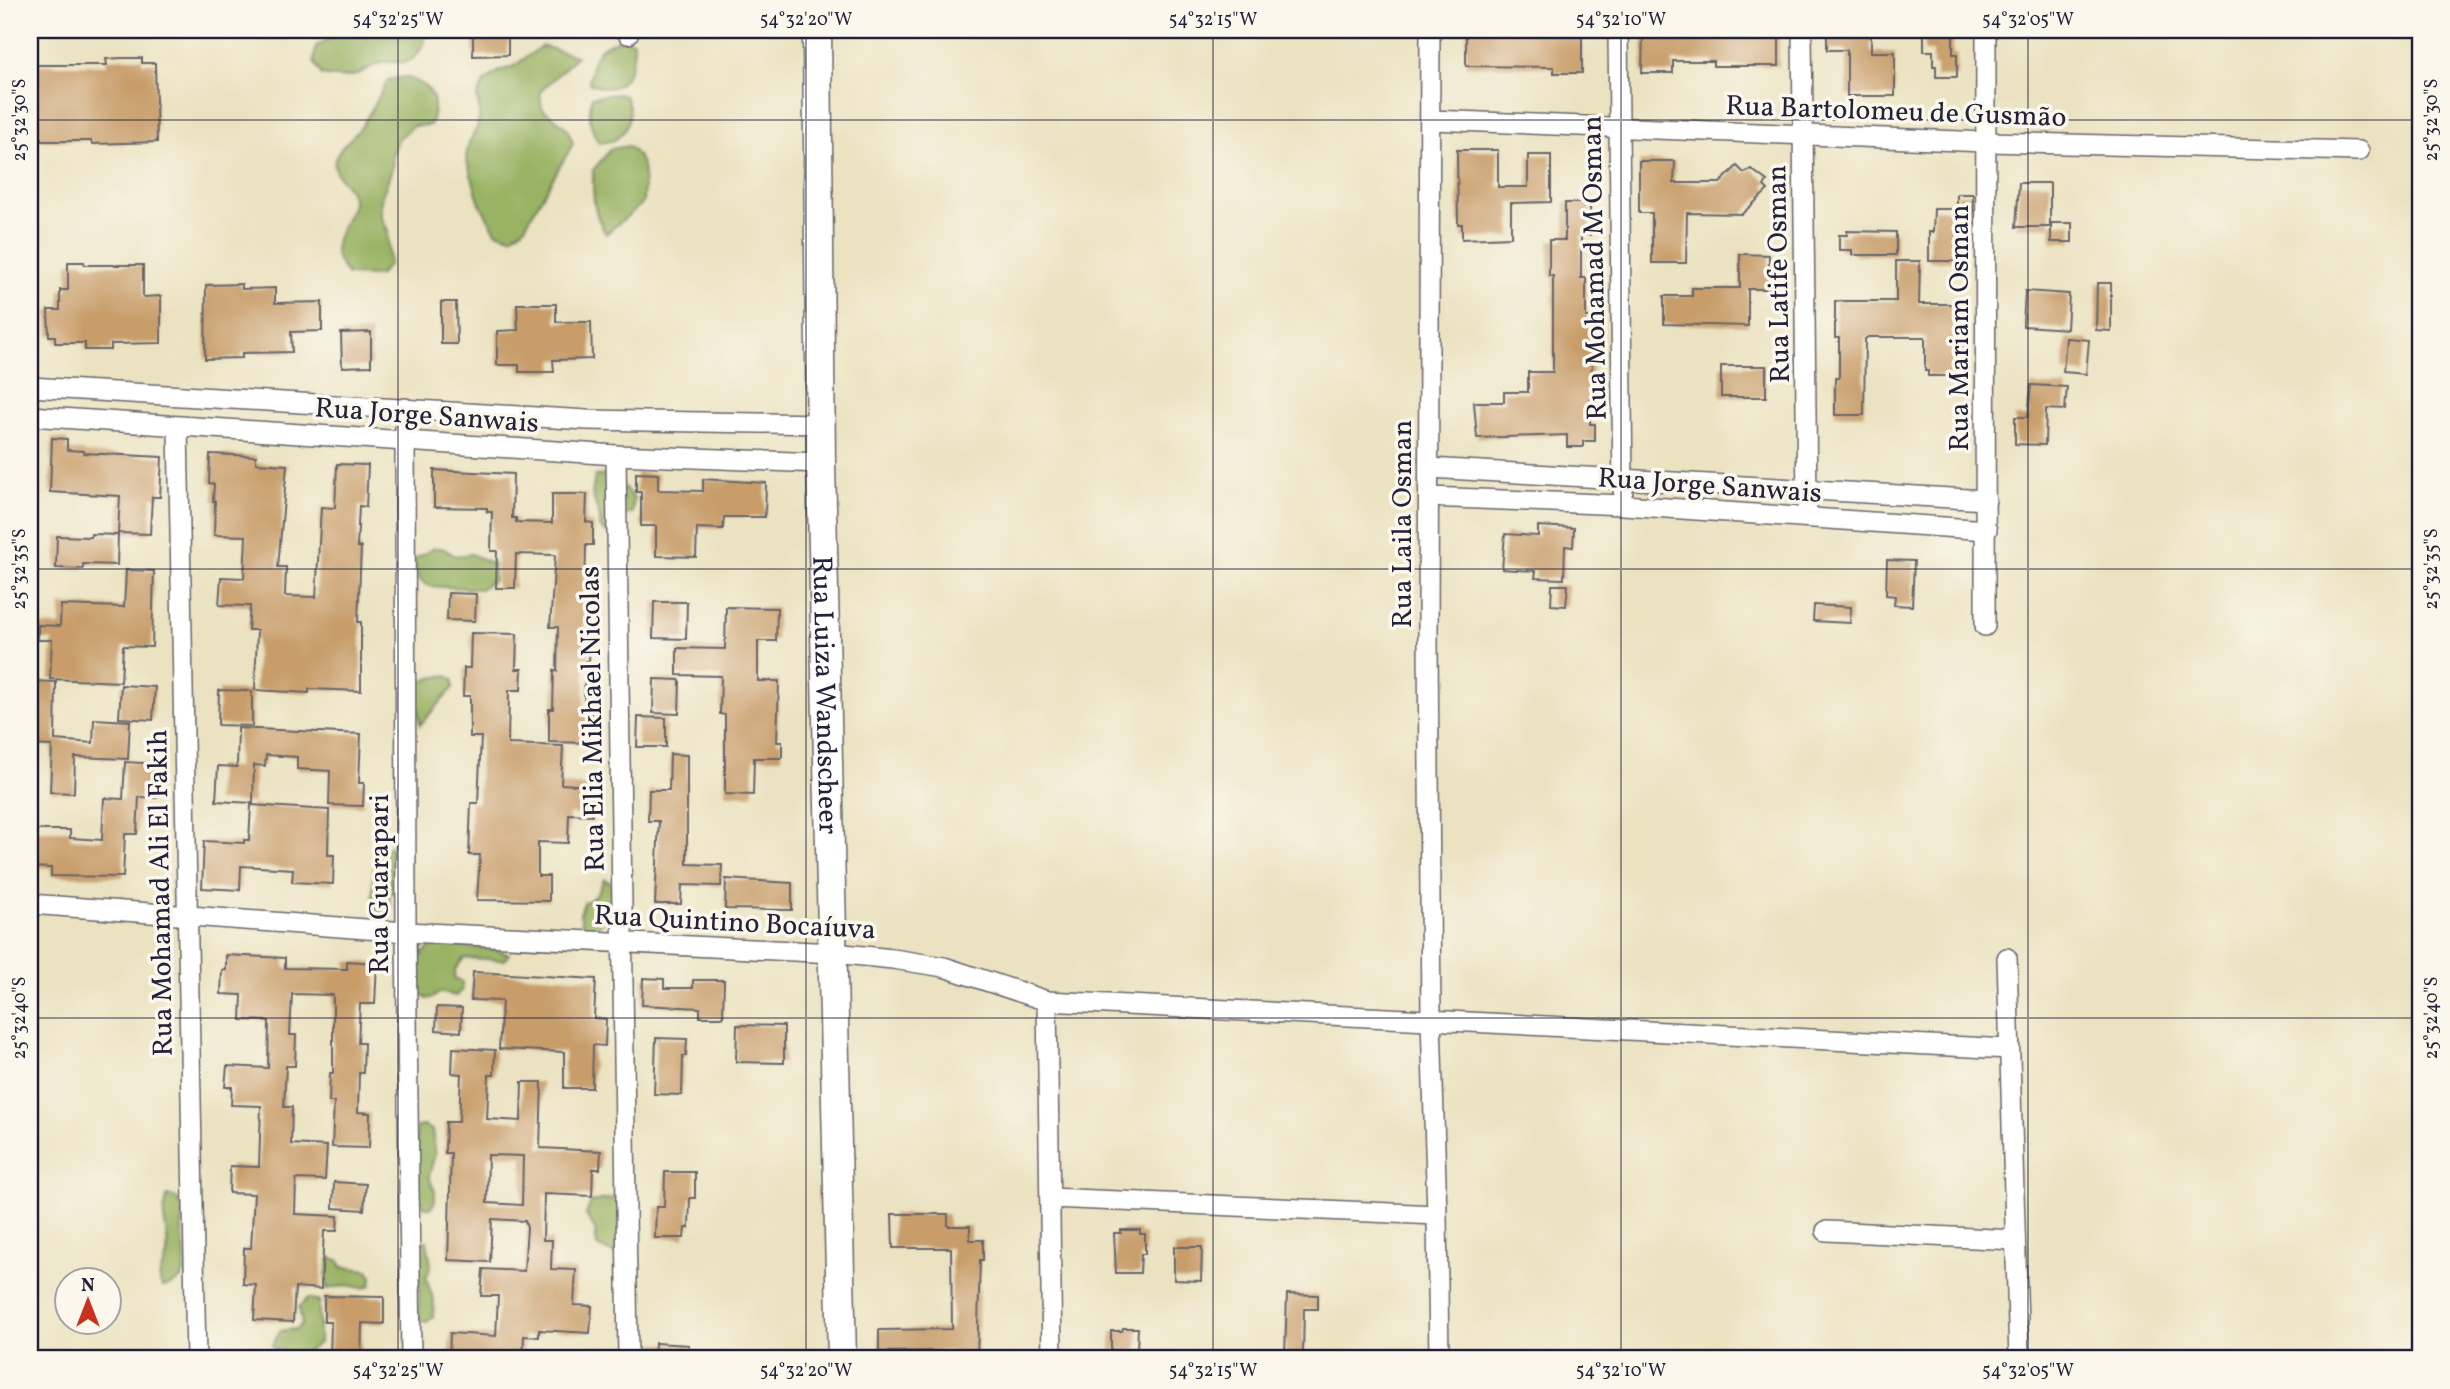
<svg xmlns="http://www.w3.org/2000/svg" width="2450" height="1389" font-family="Vollkorn,serif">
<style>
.forest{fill:#99b263;stroke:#5e6a4f;stroke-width:2}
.building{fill:#c89d6b;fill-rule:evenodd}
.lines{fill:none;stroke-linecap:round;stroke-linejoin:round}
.minor-casing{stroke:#68656a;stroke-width:22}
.secondary-casing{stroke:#68656a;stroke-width:31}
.minor{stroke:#fff;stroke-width:19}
.secondary{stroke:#fff;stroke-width:28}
.ticks{fill:none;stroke:#22223b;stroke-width:2;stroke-opacity:0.45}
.labels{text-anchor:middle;stroke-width:7;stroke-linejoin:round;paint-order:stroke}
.street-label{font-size:28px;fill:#22223b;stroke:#fbf7ec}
.neatline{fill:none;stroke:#22223b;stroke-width:2.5}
.ticks-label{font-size:18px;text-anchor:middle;fill:#22223b}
</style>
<rect width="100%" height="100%" fill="#fbf7ec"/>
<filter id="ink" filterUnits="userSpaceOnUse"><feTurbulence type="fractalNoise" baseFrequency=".0143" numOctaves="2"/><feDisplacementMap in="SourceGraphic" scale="14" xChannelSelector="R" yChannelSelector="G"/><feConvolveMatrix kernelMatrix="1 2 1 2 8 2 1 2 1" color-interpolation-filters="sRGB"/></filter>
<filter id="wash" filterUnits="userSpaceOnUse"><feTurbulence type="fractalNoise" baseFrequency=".00686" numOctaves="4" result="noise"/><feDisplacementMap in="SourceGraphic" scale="28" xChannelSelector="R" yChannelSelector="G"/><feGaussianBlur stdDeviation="1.57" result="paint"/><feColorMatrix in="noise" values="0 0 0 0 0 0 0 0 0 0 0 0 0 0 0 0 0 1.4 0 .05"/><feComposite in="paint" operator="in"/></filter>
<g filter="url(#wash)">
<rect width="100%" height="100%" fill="#eae2c0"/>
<g class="forest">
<path d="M344,30H428C425,38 423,48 417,55C407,66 398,61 386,62C374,63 366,71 356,75C345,79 333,77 322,75L314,62L316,46Z"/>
<path d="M627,39L634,42C634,59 629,88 606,88C601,88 594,85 589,83C593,56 596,43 627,39Z"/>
<polygon points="542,46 577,56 540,92 542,108 568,129 573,144 524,228 511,237 496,232 480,204 466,158 469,142 477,128 480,113 477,97 484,82 498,72 514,66"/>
<path d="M404,77C431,84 440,98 430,125L413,126L399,138L393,153L392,169L381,199V216L388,231L389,264L379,276L348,275C328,254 335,241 347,217C349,213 353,207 353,203C354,185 331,178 335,160C339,146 353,138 361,127C371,112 379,96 388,80Z"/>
<path d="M617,94L625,96C633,110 630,129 616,139C612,142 604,142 599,143C589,127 588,115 592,97Z"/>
<path d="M628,146C649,163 644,178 643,203L606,234C592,211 593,196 593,170L611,149Z"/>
<polygon points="612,475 634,498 632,513 623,515 606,533 600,527 600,518 592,494 595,476"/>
<polygon points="434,548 442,548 456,556 471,554 493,564 494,580 480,589 429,586 422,582 417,575 415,559"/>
<polygon points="446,675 453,680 453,688 420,725 415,685 431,678"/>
<path d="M388,847H397L401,885L395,892L388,894L392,909L385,913L377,911C371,903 373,898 373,889C373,871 373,860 388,847Z"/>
<path d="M604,879L611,883C616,901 605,935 583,928L580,913L584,902C596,899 599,890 604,879Z"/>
<path d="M434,945L493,949L509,954L504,960L464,958L455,970L454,978L462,982V990L456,996L440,992L434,997L427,999L420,993C418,974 413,955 434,945Z"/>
<polygon points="425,1126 432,1130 435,1154 429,1176 435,1192 435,1201 431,1208 423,1206 414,1184 417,1127"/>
<path d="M167,1196L175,1197L185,1209C184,1214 182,1220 182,1226C181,1248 199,1282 162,1287C155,1273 165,1267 167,1254C169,1242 166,1231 164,1219C163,1212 166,1204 167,1196Z"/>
<polygon points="614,1198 621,1204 620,1250 612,1253 597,1246 595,1230 586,1215 591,1202"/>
<polygon points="427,1241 431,1266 426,1278 434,1301 433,1317 427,1322 419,1320 419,1243"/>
<polygon points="330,1258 339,1260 342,1267 368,1270 372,1277 371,1285 363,1288 347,1285 327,1289 326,1274"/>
<polygon points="308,1298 319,1301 319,1343 305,1353 274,1349 272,1345 280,1331 296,1329 302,1324 299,1307"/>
</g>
<g id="blocks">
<g class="building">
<polygon points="473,30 508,30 508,55 473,56"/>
<polygon points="1466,30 1582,30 1582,73 1554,73 1554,67 1466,66"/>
<polygon points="1711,30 1779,31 1779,66 1713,66 1713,61 1673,61 1673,73 1642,73 1643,32 1711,32"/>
<polygon points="1834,30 1871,30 1871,52 1895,52 1895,96 1847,96 1847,50 1827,50 1827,34 1834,34"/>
<polygon points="1924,30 1953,30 1953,54 1957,54 1957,77 1936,77 1936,66 1933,66 1933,51 1924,51"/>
<polygon points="122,58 142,58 142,63 155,63 157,142 92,144 91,141 41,141 41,138 30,138 30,103 35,103 34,65 107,65 106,59"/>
<polygon points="1457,150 1498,150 1498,187 1528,187 1528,155 1551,155 1551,202 1511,203 1511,237 1462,239 1462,224 1458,224"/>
<polygon points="1639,161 1675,161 1674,183 1720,183 1737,166 1744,173 1751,169 1767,181 1764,186 1768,190 1742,214 1687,213 1686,263 1652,263 1652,213 1639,213"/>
<polygon points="2019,183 2050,183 2050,227 2016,227"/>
<polygon points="1957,194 1973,194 1973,224 1964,224 1963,261 1929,261 1929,232 1933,232 1934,209 1957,209"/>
<polygon points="1565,203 1590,203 1590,235 1581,235 1581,278 1586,278 1586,317 1591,317 1590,361 1592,361 1590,424 1595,424 1595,441 1583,441 1583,447 1567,447 1567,435 1477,438 1474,402 1504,402 1504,392 1528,392 1528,372 1553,372 1553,276 1549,276 1549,240 1565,240"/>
<rect x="2051" y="223" width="21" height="19"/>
<polygon points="1847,231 1896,232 1896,255 1852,255 1852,250 1839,250 1839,235 1847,235"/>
<polygon points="1740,254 1769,255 1769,289 1748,289 1748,326 1664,324 1664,296 1692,296 1692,288 1740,288"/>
<polygon points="1896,261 1920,261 1919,304 1962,304 1962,376 1928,376 1928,371 1925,371 1925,337 1868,337 1865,339 1864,415 1835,415 1835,378 1839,378 1839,338 1835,338 1835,301 1896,301"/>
<polygon points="68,262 84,262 85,265 143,265 143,297 161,296 161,343 111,344 111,350 85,350 85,343 55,343 55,336 49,336 48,310 60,310 60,290 68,290"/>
<polygon points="2097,283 2111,283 2111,331 2096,330"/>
<polygon points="242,284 242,289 275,288 275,303 322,302 322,331 291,332 292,352 242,353 242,358 205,359 206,285"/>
<polygon points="2025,291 2069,294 2067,329 2023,326"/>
<polygon points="441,302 456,302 457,344 441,344"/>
<polygon points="517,304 556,304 556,322 591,322 592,359 553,360 554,372 519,372 519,365 497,365 497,331 518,330"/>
<polygon points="371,332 371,366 342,367 341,333"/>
<polygon points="2066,338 2089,340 2086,374 2063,372"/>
<rect x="1721" y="366" width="45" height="31"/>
<polygon points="2031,385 2067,387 2065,410 2046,409 2045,445 2015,444 2015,417 2028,417"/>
<polygon points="52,438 67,439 67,450 84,451 84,453 162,457 160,497 152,497 150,534 118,533 120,496 50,492"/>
<polygon points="210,454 256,456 256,463 287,465 278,567 286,567 285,596 316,597 321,507 335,508 337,464 368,465 366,507 359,506 357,547 361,547 358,622 361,622 361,691 309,689 309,693 255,690 257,630 248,630 250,606 219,605 221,577 244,578 246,536 214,535 215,501 213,501 214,484 209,483"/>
<polygon points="434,470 513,474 512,518 516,518 516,522 552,523 552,494 587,494 586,522 593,523 593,545 586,545 584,636 590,636 589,661 585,661 584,710 591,710 590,743 549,742 549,709 553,709 554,670 557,671 558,627 550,627 555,555 516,554 515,588 496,588 497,551 491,551 492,512 487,512 487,508 434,507"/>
<polygon points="636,473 658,474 658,490 703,491 703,479 766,483 765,517 724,517 723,529 697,528 696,557 656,556 656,526 641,526 641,492 636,492"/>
<polygon points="1538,526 1574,528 1573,547 1565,546 1564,579 1535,578 1536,571 1502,569 1505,534 1538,536"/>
<polygon points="91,534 118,535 117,565 83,564 83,569 56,568 57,536 91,537"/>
<polygon points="1887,560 1914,561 1912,606 1894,605 1895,596 1886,595"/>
<polygon points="126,570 154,571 152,647 123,646 121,682 50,679 52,640 38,640 38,625 60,626 61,605 124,607"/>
<polygon points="1552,585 1568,585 1566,606 1551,605"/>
<polygon points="448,593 476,594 475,621 447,620"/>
<polygon points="654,602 687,602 686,639 653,638"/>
<polygon points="1814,605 1851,607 1850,623 1813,621"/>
<polygon points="726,607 777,608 776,641 758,641 758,681 779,681 777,742 782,742 782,758 754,758 753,795 725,794 725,715 720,714 721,676 677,675 677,648 725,649"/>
<polygon points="471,633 517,634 516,669 522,669 521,690 509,690 508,744 563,746 561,784 593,786 592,815 569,814 568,843 538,842 538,876 549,876 549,901 477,900 480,855 469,855 471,803 478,803 481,737 470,737 470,696 463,696 464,668 470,668"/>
<polygon points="654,679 680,680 679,714 653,713"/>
<polygon points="30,681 56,682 55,740 93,743 94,719 130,721 128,759 75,757 74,793 50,792 52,746 30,745"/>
<polygon points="121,685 155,687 153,720 119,718"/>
<polygon points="219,690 252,691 252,726 218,725"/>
<polygon points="638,717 666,718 666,747 637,747"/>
<polygon points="238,728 361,734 359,783 364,783 363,806 329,805 330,771 297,769 297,757 266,755 265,766 254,765 253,803 216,801 218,766 237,767"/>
<polygon points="670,754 687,755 687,864 722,865 721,886 682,885 681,904 655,904 659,821 648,821 649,790 669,790"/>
<polygon points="125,762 159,764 157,798 139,797 137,834 125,834 123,877 51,876 51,868 30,867 30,830 70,830 70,838 102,840 104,798 123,799"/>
<polygon points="251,805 329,810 328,855 334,855 333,884 292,882 293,869 241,866 240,890 202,888 204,841 244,843 244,840 249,840"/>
<polygon points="726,879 792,883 792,910 725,909"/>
<polygon points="226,955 285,958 285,968 347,969 347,961 377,963 375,1004 360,1004 358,1043 364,1043 363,1073 359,1073 358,1112 370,1113 369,1148 332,1147 334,1102 329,1102 330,1073 333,1073 333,995 292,994 290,1035 296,1035 295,1066 286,1066 284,1107 292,1107 291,1144 327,1146 325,1180 296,1179 295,1214 338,1216 337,1231 324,1231 321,1289 295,1287 293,1322 254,1320 256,1285 243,1284 244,1248 251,1248 254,1194 229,1193 230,1166 259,1167 261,1106 231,1105 232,1087 225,1087 227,1066 268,1068 269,1021 241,1020 242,995 221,994 222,970 226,970"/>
<polygon points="473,972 596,979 594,1018 606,1019 605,1046 593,1045 592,1088 564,1088 564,1052 499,1049 502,1001 471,1000"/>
<polygon points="643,978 664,979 664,988 693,988 693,980 724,980 723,1017 700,1017 700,1008 642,1005"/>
<polygon points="437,1007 462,1008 461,1032 436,1030"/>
<polygon points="737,1025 784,1026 784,1063 736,1062"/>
<polygon points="656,1038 687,1039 686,1056 683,1056 682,1095 654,1094"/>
<path d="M453,1048L495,1050L494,1075H489L487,1119L521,1121L522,1082H542L540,1148L601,1151L600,1169H593L592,1196L544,1194L543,1240H552L551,1269L576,1270L574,1305L592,1306L590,1333L539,1330V1337L524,1336L523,1359H449L450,1333L496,1336L498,1296H481L483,1269L524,1271L527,1228L525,1221L492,1219L490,1262L448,1260L451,1153H445L446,1122H459L461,1074L452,1073ZM488,1155L523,1156L522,1205L487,1203Z"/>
<polygon points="665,1172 695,1172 695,1198 690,1198 689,1228 685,1228 684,1238 655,1238 656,1207 664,1207"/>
<polygon points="334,1182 366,1184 364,1210 333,1208"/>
<polygon points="892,1214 948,1214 948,1226 970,1226 970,1240 983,1240 983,1260 980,1260 977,1359 952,1359 952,1351 879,1352 879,1330 952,1329 951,1248 893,1248"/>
<polygon points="1121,1230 1140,1230 1140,1234 1145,1234 1145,1254 1141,1254 1140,1273 1116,1273 1114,1233 1121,1233"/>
<polygon points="1174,1247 1202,1247 1201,1281 1174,1280"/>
<polygon points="1287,1294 1318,1295 1318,1309 1304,1309 1303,1355 1285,1355"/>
<polygon points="324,1296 384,1297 384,1324 362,1323 361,1359 330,1359 331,1322 324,1322"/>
<polygon points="1123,1328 1138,1328 1137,1350 1111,1350 1111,1331 1122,1331"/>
<polygon points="655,1343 689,1345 689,1359 654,1359"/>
</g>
</g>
</g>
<g filter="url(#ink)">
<use href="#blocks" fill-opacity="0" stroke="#68656a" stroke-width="2"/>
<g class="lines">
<g class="minor-casing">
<g id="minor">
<polyline points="1430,30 1428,642 1431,1019 1437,1215 1439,1359"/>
<polyline points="1618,30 1623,491"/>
<polyline points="1802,30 1807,505"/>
<polyline points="628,34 628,30"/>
<polyline points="1431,120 1986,142 2359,151"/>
<polyline points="30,387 587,420 820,424"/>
<polyline points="405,408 406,932 411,1359"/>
<polyline points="30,416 616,455 821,463"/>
<polyline points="178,427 196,1359"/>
<polyline points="616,455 628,1359"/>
<polyline points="1429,468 1986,500"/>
<polyline points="1429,497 1623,505 1987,530"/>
<polyline points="1985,626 1986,30"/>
<polyline points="30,904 406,932 834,953 893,959 944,967 1047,1001 2009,1049"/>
<polyline points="2007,958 2019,1359"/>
<polyline points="1047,1001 1052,1359"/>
<polyline points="1050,1198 1437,1215"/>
<polyline points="1826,1231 2015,1240"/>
</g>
</g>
<g class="secondary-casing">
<g id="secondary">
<path id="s1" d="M817,30L821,463L842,1359"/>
</g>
</g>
<use href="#minor" class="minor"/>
<use href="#secondary" class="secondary"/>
</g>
</g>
<path class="ticks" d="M398,30V1359M806,30V1359M1213,30V1359M1621,30V1359M2028,30V1359M30,120H2420M30,569H2420M30,1018H2420"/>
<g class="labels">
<g class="street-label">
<text transform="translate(1896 110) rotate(2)" y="10">Rua Bartolomeu de Gusmão</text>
<text transform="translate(1593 268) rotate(-91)" y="10">Rua Mohamad M Osman</text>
<text transform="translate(1777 274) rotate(-91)" y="10">Rua Latife Osman</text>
<text transform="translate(1958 328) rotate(-90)" y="10">Rua Mariam Osman</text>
<text transform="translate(427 414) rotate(4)" y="10">Rua Jorge Sanwais</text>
<text transform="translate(1710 484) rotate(4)" y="10">Rua Jorge Sanwais</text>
<text transform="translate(1401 524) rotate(-90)" y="10">Rua Laila Osman</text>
<text dy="10" stroke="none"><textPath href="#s1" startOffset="665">Rua Luiza Wandscheer</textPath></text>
<text transform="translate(591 719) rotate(-91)" y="10">Rua Elia Mikhael Nicolas</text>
<text transform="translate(378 884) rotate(-90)" y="10">Rua Guarapari</text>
<text transform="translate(159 893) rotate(-91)" y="10">Rua Mohamad Ali El Fakih</text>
<text transform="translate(735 921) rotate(3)" y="10">Rua Quintino Bocaíuva</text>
</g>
</g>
<rect width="2450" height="1389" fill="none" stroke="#fbf7ec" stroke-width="77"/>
<g transform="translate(88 1301)"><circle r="33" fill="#fbf7ec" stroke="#a4a2a5" stroke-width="2"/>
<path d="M0-5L12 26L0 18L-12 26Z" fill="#c8321e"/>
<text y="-10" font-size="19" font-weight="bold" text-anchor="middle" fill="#22223b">N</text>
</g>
<rect x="38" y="38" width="2374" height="1312" class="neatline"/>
<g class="ticks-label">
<text x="398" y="25">54°32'25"W</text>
<text x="806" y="25">54°32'20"W</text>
<text x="1213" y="25">54°32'15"W</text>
<text x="1621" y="25">54°32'10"W</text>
<text x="2028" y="25">54°32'05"W</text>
<text transform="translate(19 120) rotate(-90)" y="6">25°32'30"S</text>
<text transform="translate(2431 120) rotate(-90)" y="6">25°32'30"S</text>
<text transform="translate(19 569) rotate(-90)" y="6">25°32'35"S</text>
<text transform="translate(2431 569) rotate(-90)" y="6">25°32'35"S</text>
<text transform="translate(19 1018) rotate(-90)" y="6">25°32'40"S</text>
<text transform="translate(2431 1018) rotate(-90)" y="6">25°32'40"S</text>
<text x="398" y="1376">54°32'25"W</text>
<text x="806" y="1376">54°32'20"W</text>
<text x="1213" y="1376">54°32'15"W</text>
<text x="1621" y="1376">54°32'10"W</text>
<text x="2028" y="1376">54°32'05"W</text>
</g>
</svg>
